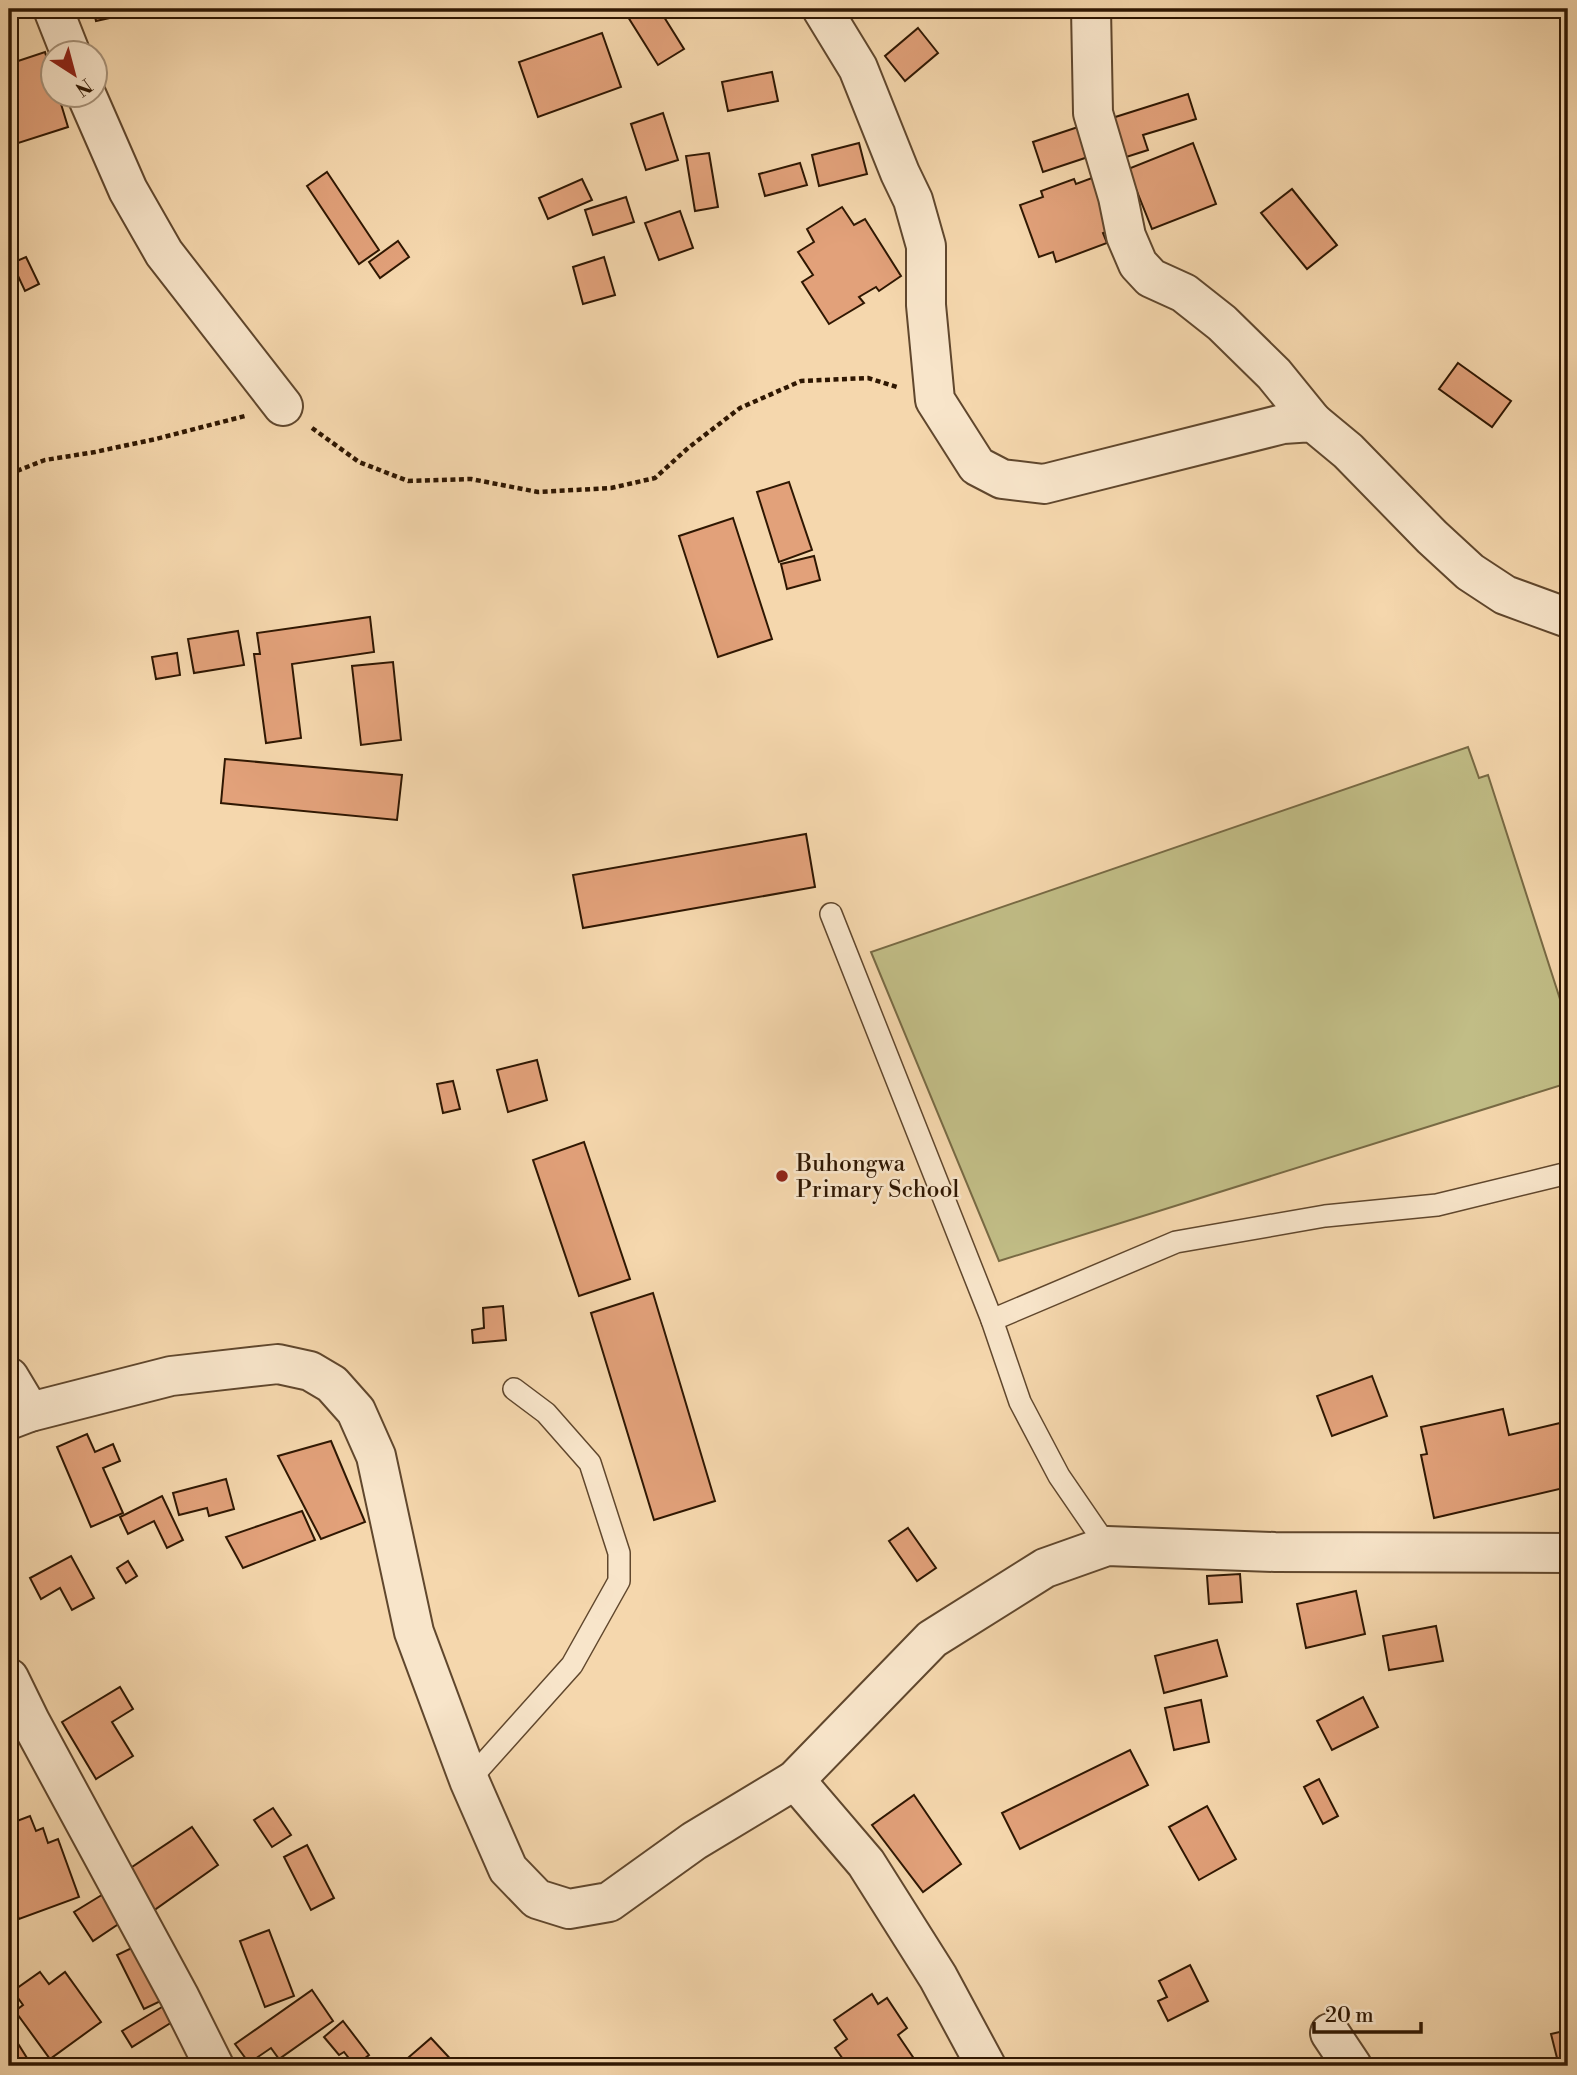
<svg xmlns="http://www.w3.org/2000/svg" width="1577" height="2075" font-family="'Libre Bodoni',serif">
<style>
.green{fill:#c1bd86;stroke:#786a44;stroke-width:2}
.building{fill:#e2a17a;stroke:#2f1702;stroke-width:2}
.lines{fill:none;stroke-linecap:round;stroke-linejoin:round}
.lane-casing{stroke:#60472d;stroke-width:24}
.street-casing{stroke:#60472d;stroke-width:42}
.path{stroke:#2f1702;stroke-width:4.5;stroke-dasharray:5 3.5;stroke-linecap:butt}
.lane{stroke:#f8e5ca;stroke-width:21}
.street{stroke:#f8e5ca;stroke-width:38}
.poi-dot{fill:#8f2418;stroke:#f8e5ca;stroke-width:2.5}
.labels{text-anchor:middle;stroke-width:5;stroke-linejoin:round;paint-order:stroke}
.poi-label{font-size:23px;fill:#2f1702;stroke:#f8e5ca;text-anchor:start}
</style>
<rect width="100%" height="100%" fill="#f5d7ad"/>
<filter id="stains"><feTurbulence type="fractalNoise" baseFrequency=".00286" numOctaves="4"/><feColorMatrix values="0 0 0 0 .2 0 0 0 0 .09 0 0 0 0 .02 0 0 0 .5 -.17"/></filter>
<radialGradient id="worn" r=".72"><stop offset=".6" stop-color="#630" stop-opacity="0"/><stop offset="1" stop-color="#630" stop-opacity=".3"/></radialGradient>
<polygon class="green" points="1468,747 1479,778 1488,775 1568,1024 1568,1083 999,1261 871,952"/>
<g class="building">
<polygon points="93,9 150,9 96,21"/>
<polygon points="640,9 659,9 684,49 658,65 628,17"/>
<polygon points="918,28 938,53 905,81 885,56"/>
<polygon points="602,33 621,87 538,117 519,62"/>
<polygon points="45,52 52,77 52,94 58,94 68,127 9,146 9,64"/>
<polygon points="772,72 778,101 728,111 722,82"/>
<polygon points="1188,94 1196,119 1143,135 1148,150 1120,159 1109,119"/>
<polygon points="663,113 678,160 646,170 631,124"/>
<polygon points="1087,124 1097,154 1043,172 1033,142"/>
<polygon points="859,143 867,174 819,186 812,155"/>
<polygon points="1193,143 1216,204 1152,229 1128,169"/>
<polygon points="709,153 718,207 695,211 686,156"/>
<polygon points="800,163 807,185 765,196 759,174"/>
<polygon points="327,172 379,250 359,264 307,186"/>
<polygon points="1100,175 1119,227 1103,233 1107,243 1056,262 1053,252 1039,257 1020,205 1043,197 1041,191 1074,179 1076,184"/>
<polygon points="582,179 592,200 548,219 539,198"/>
<polygon points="1292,189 1337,245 1307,269 1261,213"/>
<polygon points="626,197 634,222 593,235 585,210"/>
<polygon points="842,207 854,225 865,219 901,276 879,291 876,287 859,297 864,303 829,324 802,282 813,275 798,252 814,242 807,229"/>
<polygon points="680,211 693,248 659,260 645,223"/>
<polygon points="398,241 409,257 380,278 369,262"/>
<polygon points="26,257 39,284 25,291 12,263"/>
<polygon points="604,257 615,295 583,304 573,267"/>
<polygon points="1458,363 1511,401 1492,427 1439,389"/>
<polygon points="789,482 812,550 779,562 757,492"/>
<polygon points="733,518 772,639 718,657 679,536"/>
<polygon points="814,556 820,580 787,589 781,564"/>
<polygon points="370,617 374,652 292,664 301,738 266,743 254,654 260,654 257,633"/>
<polygon points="238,631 244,665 194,673 188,639"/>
<polygon points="177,653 180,675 156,679 152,657"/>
<polygon points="393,662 401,740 361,745 352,666"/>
<polygon points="225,759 402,775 397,820 221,803"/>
<polygon points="806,834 815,887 583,928 573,875"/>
<polygon points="537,1060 547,1100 508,1112 497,1070"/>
<polygon points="453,1081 460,1109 443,1113 437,1084"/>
<polygon points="584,1142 630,1279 579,1296 533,1160"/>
<polygon points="653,1293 715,1501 654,1520 591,1313"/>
<polygon points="503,1306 506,1340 473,1343 472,1330 484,1328 483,1308"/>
<polygon points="1372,1376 1387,1416 1332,1436 1317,1396"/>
<polygon points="1503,1409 1509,1435 1560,1423 1568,1461 1568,1487 1434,1518 1421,1455 1427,1454 1421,1427"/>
<polygon points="87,1434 95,1452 113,1444 120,1461 103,1468 123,1513 91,1527 57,1447"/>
<polygon points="331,1441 365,1522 321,1539 278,1456"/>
<polygon points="226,1479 234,1509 209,1516 207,1508 179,1515 173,1493"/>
<polygon points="162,1496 183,1540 167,1548 154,1521 128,1534 120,1517"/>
<polygon points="302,1511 315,1540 243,1568 226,1537"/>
<polygon points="908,1528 936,1568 917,1581 889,1541"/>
<polygon points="71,1556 94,1598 72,1610 60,1588 41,1599 30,1578"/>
<polygon points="128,1561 137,1576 126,1583 117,1568"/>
<polygon points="1240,1574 1242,1602 1209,1604 1207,1576"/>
<polygon points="1356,1591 1365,1634 1306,1648 1297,1604"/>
<polygon points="1436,1626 1443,1661 1389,1670 1383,1636"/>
<polygon points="1217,1640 1227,1676 1164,1693 1155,1656"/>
<polygon points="120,1687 133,1709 112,1722 133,1756 96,1779 62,1722"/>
<polygon points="1363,1697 1378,1727 1332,1750 1317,1721"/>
<polygon points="1201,1700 1209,1742 1174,1750 1165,1708"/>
<polygon points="1130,1750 1148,1785 1020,1849 1002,1813"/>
<polygon points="1319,1779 1338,1816 1323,1824 1304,1787"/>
<polygon points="914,1795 961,1864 923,1892 872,1825"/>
<polygon points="1207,1806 1236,1859 1199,1880 1169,1827"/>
<polygon points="273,1808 291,1835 272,1847 254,1820"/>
<polygon points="30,1816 36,1831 43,1828 48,1843 58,1839 79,1897 19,1919 9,1892 9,1824"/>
<polygon points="192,1827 218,1865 153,1911 126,1871"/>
<polygon points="307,1845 334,1898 311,1910 284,1857"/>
<polygon points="105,1893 123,1921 93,1941 74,1912"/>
<polygon points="269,1930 294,1996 265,2007 240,1941"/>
<polygon points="140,1944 167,1998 144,2009 117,1955"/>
<polygon points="1190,1965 1208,2001 1168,2021 1158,2001 1167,1997 1159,1981"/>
<polygon points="40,1972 49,1984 65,1972 101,2022 50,2059 15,2011 23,2005 13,1991"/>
<polygon points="312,1990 333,2021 279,2059 271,2048 249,2063 235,2044"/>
<polygon points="872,1994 878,2004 887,1998 907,2028 898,2035 919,2066 848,2066 835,2048 847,2039 834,2020"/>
<polygon points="167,2004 177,2019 132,2047 122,2031"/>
<polygon points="343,2021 369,2055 355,2066 344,2052 339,2055 324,2037"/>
<polygon points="1568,2030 1568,2066 1559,2066 1551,2034"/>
<polygon points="12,2034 32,2066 9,2066 9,2036"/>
<polygon points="431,2038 457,2066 418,2066 409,2057"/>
</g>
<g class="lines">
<g class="lane-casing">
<g id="lane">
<polyline points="831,914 992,1320 1020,1402 1059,1476 1107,1546"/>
<polyline points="992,1320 1176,1242 1325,1216 1437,1205 1568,1173"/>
<polyline points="469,1780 572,1665 619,1581 619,1553 590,1463 546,1413 514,1389"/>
</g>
</g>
<g class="street-casing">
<g id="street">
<polyline points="53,9 70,52"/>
<polyline points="822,9 858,68 900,173 913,200 926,246 926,305 935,400 977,466 1002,479 1044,484 1283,424 1313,422 1348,451 1432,537 1470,572 1505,595 1568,618"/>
<polyline points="1091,9 1093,113 1118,197 1126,236 1138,264 1151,278 1184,293 1222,323 1274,374 1313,422"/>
<polyline points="86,94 128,190 164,253 283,406"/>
<polyline points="9,1377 30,1412"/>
<polyline points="9,1420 30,1412 171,1376 278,1364 310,1371 332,1384 356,1411 376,1456 414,1632 469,1780 508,1869 537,1899 569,1909 609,1902 694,1841 795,1780 932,1639 1045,1568 1107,1546 1275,1552 1568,1553"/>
<polyline points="9,1678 30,1721 179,1996 214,2066"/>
<polyline points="795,1780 866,1863 938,1977 986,2066"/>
<polyline points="1330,2033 1352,2066"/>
</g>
</g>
<g class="path">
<polyline points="312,428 359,462 408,481 471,479 538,492 611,488 655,478 688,448 740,408 801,381 868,378 897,387"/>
<polyline points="9,474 45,460 95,452 156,439 245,416"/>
</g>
<use href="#lane" class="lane"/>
<use href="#street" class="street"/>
</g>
<circle class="poi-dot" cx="782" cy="1176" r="7"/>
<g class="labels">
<g class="poi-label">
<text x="796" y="1171">Buhongwa<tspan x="796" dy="26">Primary School</tspan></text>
</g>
</g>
<rect width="1577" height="2075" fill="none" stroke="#f5d7ad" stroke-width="35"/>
<rect x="10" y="10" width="1556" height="2054" fill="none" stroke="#2f1702" stroke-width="3.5"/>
<rect x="18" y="18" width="1542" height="2040" fill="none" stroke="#2f1702" stroke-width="2"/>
<g transform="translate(74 74) rotate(144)"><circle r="33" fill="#f8e5ca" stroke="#a8937a" stroke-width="2"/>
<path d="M0-5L12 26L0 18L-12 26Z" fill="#8f2418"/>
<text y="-10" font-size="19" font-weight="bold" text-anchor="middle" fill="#2f1702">N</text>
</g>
<path d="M1314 2022v10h107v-10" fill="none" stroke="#2f1702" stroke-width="3.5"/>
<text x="1325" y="2022" font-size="21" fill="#2f1702" stroke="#f8e5ca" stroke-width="5" paint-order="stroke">20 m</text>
<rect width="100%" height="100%" filter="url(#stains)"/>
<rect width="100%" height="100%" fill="url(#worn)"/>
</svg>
